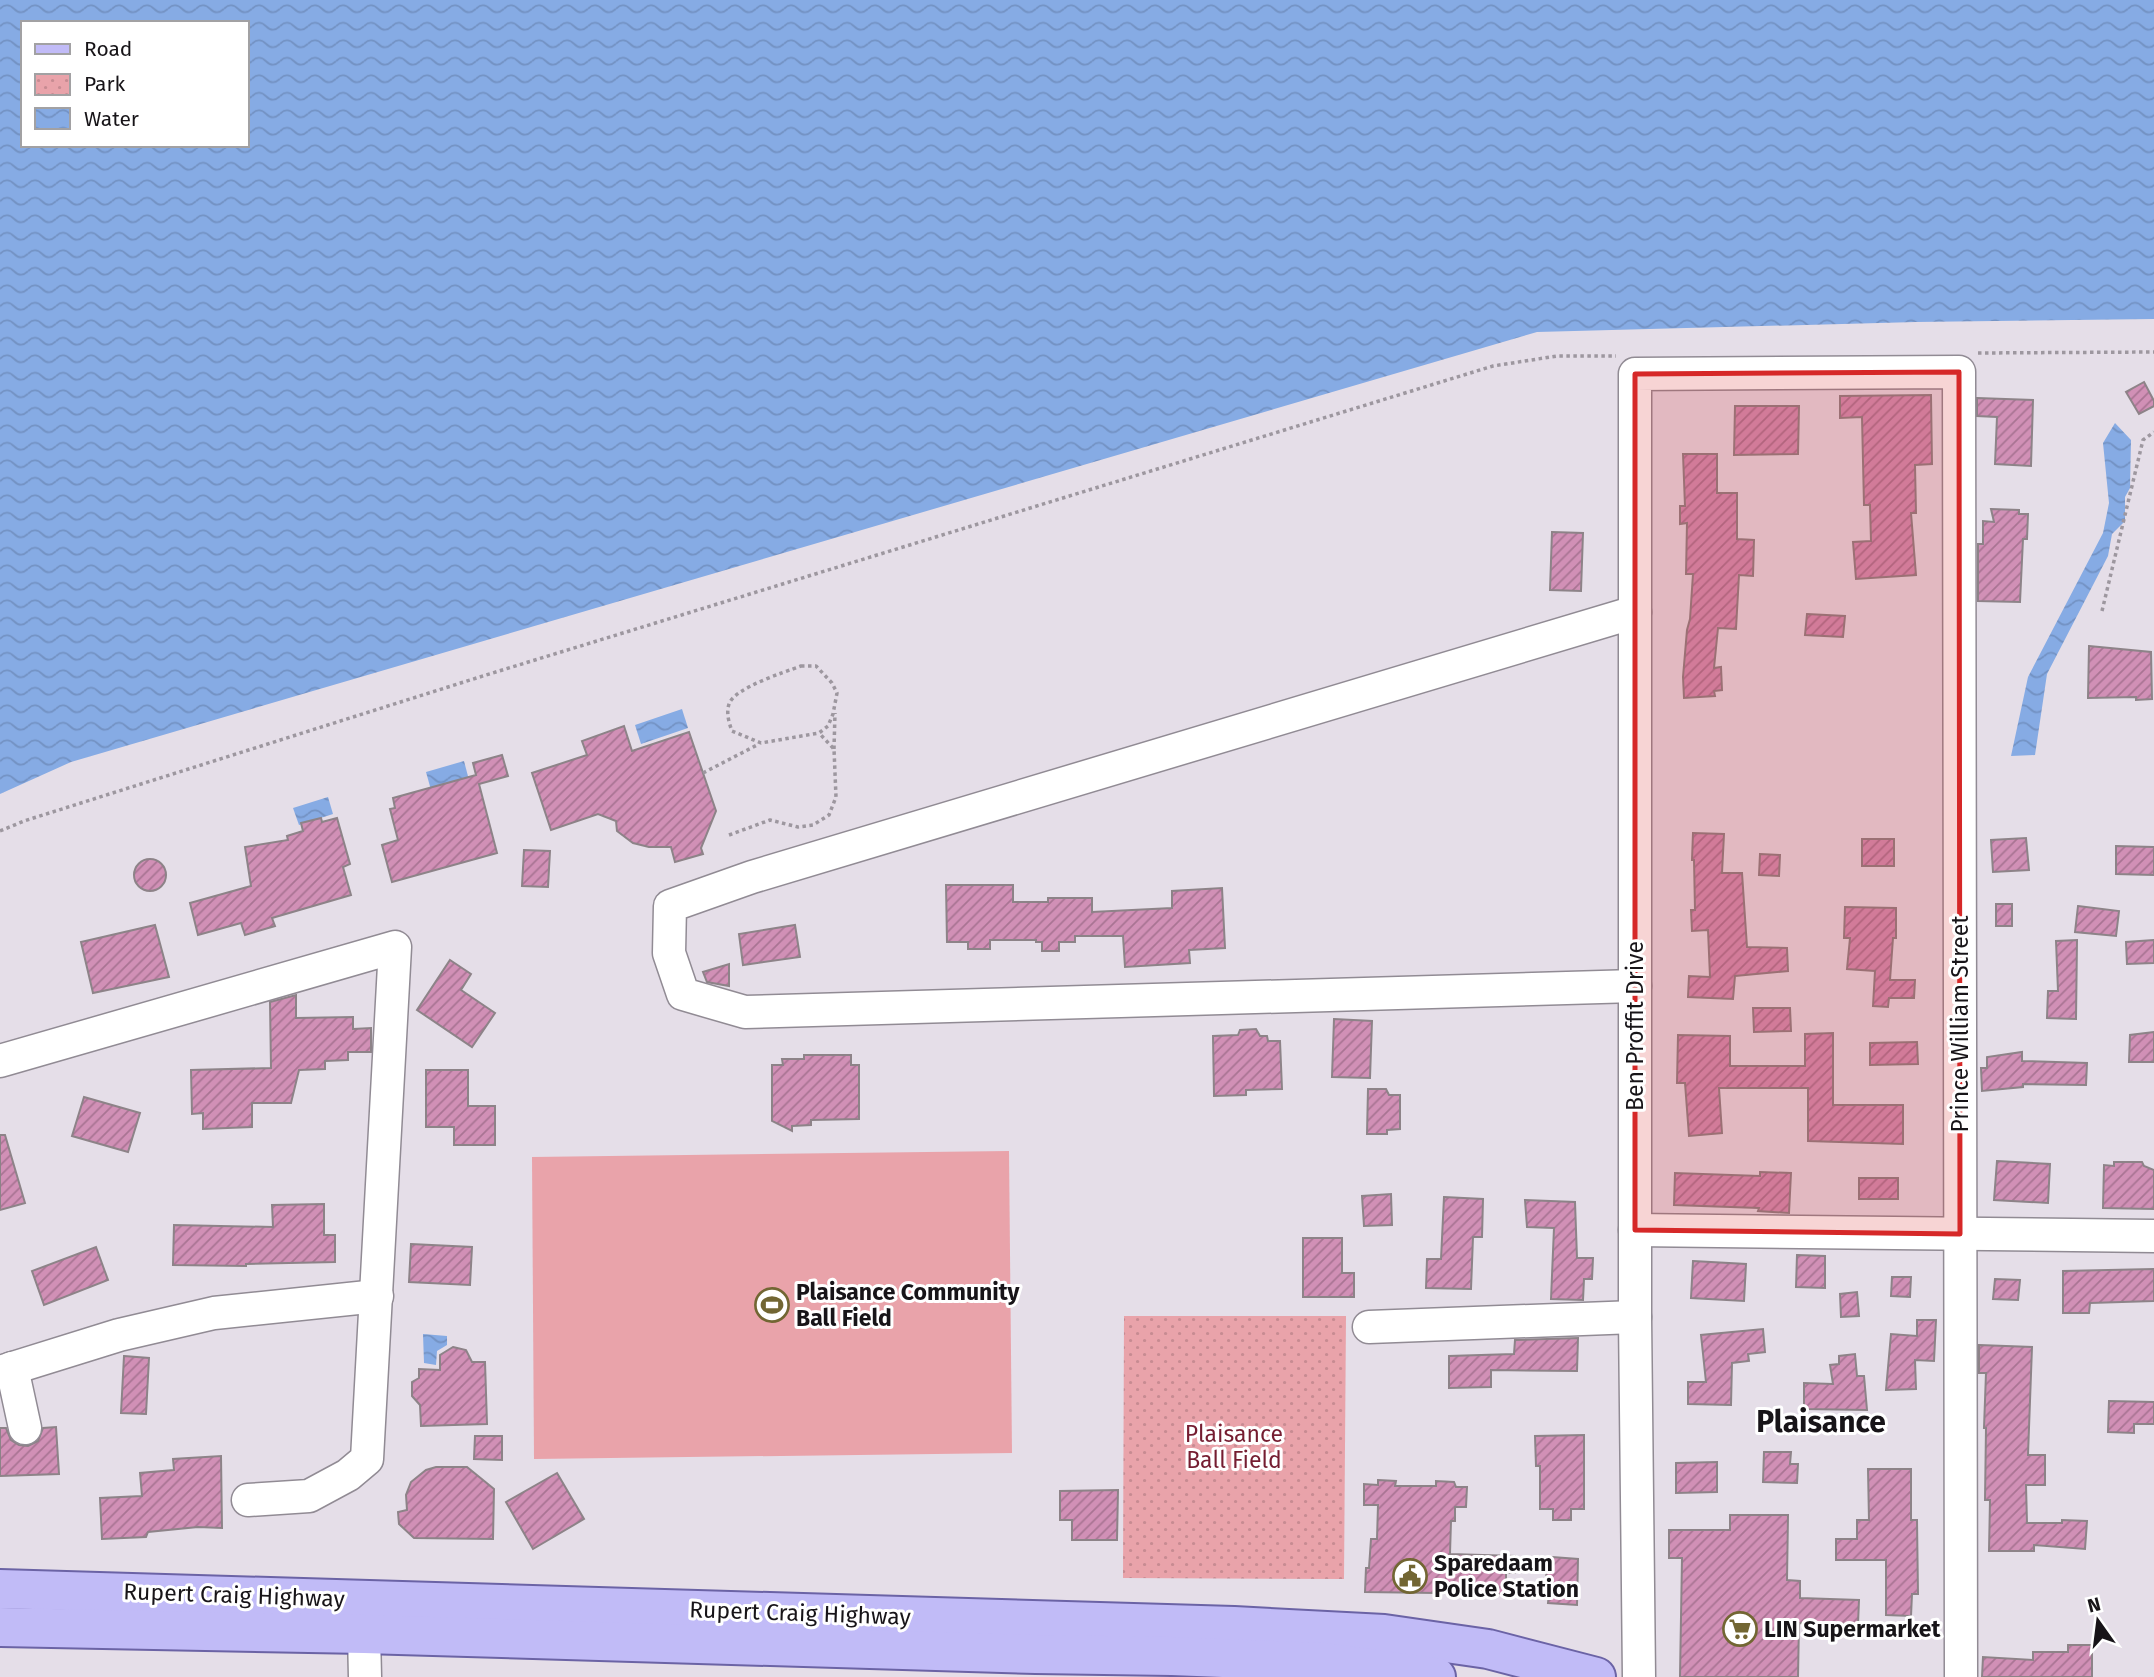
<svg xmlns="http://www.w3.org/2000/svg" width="2154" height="1677" font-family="'Fira Sans',sans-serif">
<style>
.grass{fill:#e9a3aa}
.park{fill:url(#park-dots)}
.water{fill:url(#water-waves);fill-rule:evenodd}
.building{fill:url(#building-hatch);stroke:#8d8388;stroke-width:2}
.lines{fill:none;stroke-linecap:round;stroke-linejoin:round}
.minor-casing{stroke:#918b94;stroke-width:35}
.major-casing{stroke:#6b63a5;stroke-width:42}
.path{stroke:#9d979f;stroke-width:3.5;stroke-dasharray:3.5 3.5;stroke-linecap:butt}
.minor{stroke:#fff;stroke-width:32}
.major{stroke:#c1bbf7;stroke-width:38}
.marked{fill:#d62828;fill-opacity:0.2;stroke:#d62828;stroke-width:5;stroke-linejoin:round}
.labels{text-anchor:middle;stroke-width:6;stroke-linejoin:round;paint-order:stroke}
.street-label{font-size:23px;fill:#171418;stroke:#fff}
.poi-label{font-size:23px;font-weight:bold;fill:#171418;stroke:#fff;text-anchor:start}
.park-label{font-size:23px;fill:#751d31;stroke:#fff}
.district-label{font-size:30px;font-weight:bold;fill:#171418;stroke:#fff}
</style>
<defs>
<pattern id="park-dots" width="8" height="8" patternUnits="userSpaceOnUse" patternTransform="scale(1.75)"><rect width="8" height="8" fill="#e9a3aa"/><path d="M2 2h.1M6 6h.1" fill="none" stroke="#c78b92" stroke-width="1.8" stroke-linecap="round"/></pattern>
<pattern id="water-waves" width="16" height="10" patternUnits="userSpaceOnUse" patternTransform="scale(1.75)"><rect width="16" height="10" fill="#86abe4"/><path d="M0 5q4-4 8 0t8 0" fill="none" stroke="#7392c3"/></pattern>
<pattern id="building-hatch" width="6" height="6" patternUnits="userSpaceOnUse" patternTransform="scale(1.75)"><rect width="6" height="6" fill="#d190b6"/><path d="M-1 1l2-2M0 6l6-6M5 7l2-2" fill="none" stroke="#a97493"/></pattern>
</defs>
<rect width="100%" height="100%" fill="#e5dee8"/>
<polygon class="grass" points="1009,1151 1012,1453 534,1459 532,1157"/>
<polygon class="park" points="1124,1316 1346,1316 1344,1579 1123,1578"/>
<g class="water">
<path d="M0,0H2154V319L1916,322L1537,332L71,762L0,794ZM23,23H247V145H23Z"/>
<polygon points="2115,423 2131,440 2130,488 2125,497 2125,521 2112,534 2108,556 2047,674 2035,755 2011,756 2028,677 2103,533 2109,503 2103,443"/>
<polygon points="682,709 688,728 641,744 635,725"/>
<polygon points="464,761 469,780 431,790 426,772"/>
<polygon points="328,797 333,814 299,825 293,808"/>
<polygon points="423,1334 447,1336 447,1345 437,1351 436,1365 424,1363"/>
</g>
<g class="building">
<polygon points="2144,382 2154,401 2154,406 2139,414 2126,392"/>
<polygon points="1931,395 1932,464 1915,465 1916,513 1911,513 1916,575 1856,579 1853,542 1871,541 1870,505 1864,505 1862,417 1840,418 1840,396"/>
<polygon points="1977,398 2033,400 2031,466 1995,464 1997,417 1977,416"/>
<polygon points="1735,406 1799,406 1798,454 1734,455"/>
<polygon points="1683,454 1717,454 1717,493 1737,493 1737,539 1754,540 1753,576 1739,575 1736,629 1718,628 1714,668 1721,667 1722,690 1714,691 1715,696 1684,698 1683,677 1687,630 1690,619 1693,574 1686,574 1687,523 1680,524 1680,506 1685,506"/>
<polygon points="1991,509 2019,510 2019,514 2028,514 2027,539 2023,539 2020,602 1978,601 1978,544 1983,544 1983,521 1994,522"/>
<polygon points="1552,532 1583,533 1581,591 1550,590"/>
<polygon points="1807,614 1845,616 1843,637 1805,635"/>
<polygon points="2089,646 2151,652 2152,699 2136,700 2136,697 2088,698"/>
<polygon points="624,726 632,751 689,732 716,811 701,848 703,854 675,862 671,847 649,847 633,843 617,831 616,821 598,814 551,830 532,773 587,755 582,741"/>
<polygon points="502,755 508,776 479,784 497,853 392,882 382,845 398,840 390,809 395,808 393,798 476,775 473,763"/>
<polygon points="321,818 322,822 337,818 350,864 343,867 351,895 272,918 275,926 245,935 241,923 198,935 190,903 251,886 245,847 288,840 287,836 303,831 301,823"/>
<polygon points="1693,833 1724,834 1722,873 1742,873 1747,947 1787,948 1788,971 1735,976 1733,999 1688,997 1689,976 1710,977 1708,930 1692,931 1691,910 1695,910 1694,860 1692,860"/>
<polygon points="2026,838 2029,870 1993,872 1991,840"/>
<rect x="1862" y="839" width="32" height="27"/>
<polygon points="2116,846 2154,847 2154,875 2116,874"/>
<polygon points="524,850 550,851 548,887 522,886"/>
<polygon points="1760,854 1780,855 1779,876 1759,875"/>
<circle cx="150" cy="875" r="16"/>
<polygon points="946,885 1013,885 1013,902 1048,902 1048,898 1092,898 1092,912 1172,908 1172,891 1222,888 1225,948 1189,950 1190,963 1125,967 1123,936 1075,936 1075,942 1059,942 1059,951 1042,951 1042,942 1036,942 1036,940 990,940 990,949 968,949 968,942 947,942"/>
<rect x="1996" y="904" width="16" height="22"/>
<polygon points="2078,906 2119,911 2116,936 2075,932"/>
<polygon points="1845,907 1896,908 1896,938 1893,938 1890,980 1915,980 1914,998 1889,998 1888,1007 1873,1006 1875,971 1847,969 1850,938 1844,938"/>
<polygon points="155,925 169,977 93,993 81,942"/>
<polygon points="795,925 800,957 743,965 739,934"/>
<polygon points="2077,940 2076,1019 2047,1018 2048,991 2058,991 2056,941"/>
<polygon points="2154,940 2154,963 2127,964 2126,942"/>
<polygon points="450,960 471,974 461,990 495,1013 472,1047 417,1010"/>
<polygon points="729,964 729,986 707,982 703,972"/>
<polygon points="296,995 296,1018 353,1017 353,1029 371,1028 371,1052 348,1052 348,1060 325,1061 325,1069 299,1070 291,1103 252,1103 252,1127 203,1129 203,1113 192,1114 191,1070 271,1068 270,1002"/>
<polygon points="1753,1008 1790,1008 1791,1031 1754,1032"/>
<polygon points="1334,1019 1372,1021 1370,1078 1332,1077"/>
<polygon points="1256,1029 1260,1036 1267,1036 1268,1041 1280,1041 1282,1089 1246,1090 1246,1095 1214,1096 1213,1036 1238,1035 1240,1030"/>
<polygon points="2154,1032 2154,1062 2129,1062 2130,1035"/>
<polygon points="1833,1033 1833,1105 1903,1105 1903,1144 1808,1141 1808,1088 1719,1088 1722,1133 1689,1136 1685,1083 1677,1083 1678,1035 1730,1036 1730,1066 1805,1066 1805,1034"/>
<polygon points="1917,1042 1918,1064 1870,1065 1870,1043"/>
<polygon points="2022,1052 2022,1061 2087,1063 2086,1085 2023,1084 2023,1087 1982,1091 1981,1068 1987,1068 1987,1057"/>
<polygon points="804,1055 851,1055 851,1065 859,1065 859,1119 811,1120 811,1125 792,1126 792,1131 772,1121 772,1065 783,1065 782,1059 804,1059"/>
<polygon points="426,1070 468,1070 468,1106 495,1106 495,1145 454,1145 454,1127 426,1127"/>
<polygon points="1368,1089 1386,1089 1389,1095 1400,1095 1400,1129 1387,1130 1387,1134 1367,1134"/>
<polygon points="84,1097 140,1113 128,1152 72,1136"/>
<polygon points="0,1135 5,1135 25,1203 0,1210"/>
<polygon points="1997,1161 2050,1164 2048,1203 1994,1200"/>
<polygon points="2114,1162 2142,1162 2144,1166 2154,1170 2154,1209 2103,1208 2104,1165 2114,1166"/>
<polygon points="1760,1172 1791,1173 1789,1213 1758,1211 1759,1208 1674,1205 1675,1173 1760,1176"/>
<rect x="1859" y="1178" width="39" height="21"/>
<polygon points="1391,1194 1392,1225 1364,1226 1362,1196"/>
<polygon points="1444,1197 1483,1199 1482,1237 1473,1237 1471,1289 1426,1288 1427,1259 1441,1259"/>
<polygon points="1525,1200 1575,1202 1577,1258 1593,1258 1592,1279 1584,1279 1583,1300 1551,1299 1554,1228 1527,1227"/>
<polygon points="324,1204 324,1235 335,1235 335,1262 246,1264 246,1266 173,1265 174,1225 273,1227 272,1205"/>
<polygon points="1303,1238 1342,1238 1342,1273 1354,1273 1354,1297 1303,1297"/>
<polygon points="411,1244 472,1247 470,1285 409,1282"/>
<polygon points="96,1247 108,1280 44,1305 32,1271"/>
<polygon points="1797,1255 1825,1256 1825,1288 1796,1287"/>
<polygon points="1693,1261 1746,1264 1744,1301 1691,1298"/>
<polygon points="2154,1269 2154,1301 2090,1303 2089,1313 2063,1313 2063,1271"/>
<polygon points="1892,1277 1911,1277 1910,1297 1891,1296"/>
<polygon points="1995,1279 2020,1280 2018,1300 1993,1299"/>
<polygon points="1857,1292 1859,1316 1841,1317 1840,1294"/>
<polygon points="1917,1320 1936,1320 1934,1361 1915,1360 1916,1389 1886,1390 1891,1334 1917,1336"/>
<polygon points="1763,1329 1765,1352 1748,1354 1749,1361 1732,1363 1731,1405 1688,1404 1688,1382 1706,1382 1701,1335"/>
<polygon points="1578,1338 1577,1371 1491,1370 1491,1387 1449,1388 1449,1356 1514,1354 1515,1340"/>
<polygon points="1979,1345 2032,1347 2028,1455 2045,1455 2045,1485 2026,1485 2027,1523 2062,1523 2062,1520 2087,1521 2085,1549 2034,1545 2034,1551 1989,1551 1990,1500 1985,1500 1986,1428 1984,1428 1986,1373 1979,1373"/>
<polygon points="453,1347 466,1350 472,1362 485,1362 487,1424 421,1426 420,1405 412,1396 412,1382 419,1378 419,1369 440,1370 440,1355"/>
<polygon points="1855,1354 1857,1376 1864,1376 1867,1410 1804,1409 1804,1383 1833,1384 1830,1365 1839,1364 1839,1356"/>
<polygon points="124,1356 149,1358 146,1414 121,1413"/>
<polygon points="2109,1401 2154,1402 2154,1424 2134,1424 2134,1433 2108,1432"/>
<polygon points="56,1427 59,1474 0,1476 0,1428 6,1428 11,1440 19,1445 28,1446 38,1441 43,1428"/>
<polygon points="1584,1435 1584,1509 1571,1509 1571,1520 1553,1520 1553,1509 1540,1509 1540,1466 1536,1466 1535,1436"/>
<polygon points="475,1436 502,1436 502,1460 474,1459"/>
<polygon points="1764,1452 1791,1452 1790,1464 1798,1464 1797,1483 1763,1482"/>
<polygon points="221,1456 222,1528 198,1527 148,1532 146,1537 102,1539 100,1498 142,1496 140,1473 174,1470 173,1459"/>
<polygon points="1717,1462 1717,1492 1676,1493 1676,1463"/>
<polygon points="436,1467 467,1467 494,1489 493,1539 414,1538 399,1524 398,1512 407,1510 406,1495 411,1482 426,1470"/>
<polygon points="1868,1469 1911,1469 1911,1520 1917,1520 1918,1594 1912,1594 1911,1616 1886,1615 1886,1560 1836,1560 1836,1539 1857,1539 1857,1520 1869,1520"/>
<polygon points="557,1473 584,1519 533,1549 506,1502"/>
<polygon points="1378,1480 1396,1481 1395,1486 1436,1486 1436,1481 1454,1482 1456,1487 1467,1487 1466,1507 1455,1507 1455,1521 1451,1521 1450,1554 1515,1556 1515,1573 1506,1573 1506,1594 1365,1592 1366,1568 1369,1568 1371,1539 1377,1539 1378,1505 1364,1505 1364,1484 1378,1485"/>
<polygon points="1118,1490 1117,1540 1072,1540 1072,1520 1060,1520 1060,1491"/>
<polygon points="1730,1515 1788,1515 1787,1580 1800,1581 1800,1598 1859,1600 1858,1624 1799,1623 1798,1677 1680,1677 1682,1558 1669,1558 1669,1530 1730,1530"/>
<polygon points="1552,1557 1578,1559 1577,1605 1548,1603 1549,1593 1545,1593 1547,1566 1551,1566"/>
<polygon points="2068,1645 2092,1645 2092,1677 1982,1677 1983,1657 2033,1660 2033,1652 2068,1652"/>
</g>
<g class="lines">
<g class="minor-casing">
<g id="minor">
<polyline points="1635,612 752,877 670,906 669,953 683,994 745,1012 1635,986"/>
<polyline points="0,1061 395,947 367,1459 348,1475 309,1496 248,1500"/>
<polyline points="1635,1230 2154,1236"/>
<polyline points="1369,1327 1635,1317"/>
<polyline points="12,1368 25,1428"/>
<polyline points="0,1372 119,1335 214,1313 377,1296"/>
<polyline points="364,1634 365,1677"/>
<polyline points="1639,1677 1635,1317 1635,374 1959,372 1961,1677"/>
</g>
</g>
<g class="major-casing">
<g id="major">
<polyline points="0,1589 1234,1626 1384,1634 1488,1649 1596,1677"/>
<polyline points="0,1627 364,1634 1036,1654 1172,1656 1324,1662 1436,1677"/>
</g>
</g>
<g class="path">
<polyline points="1978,353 2154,352"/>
<polyline points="2102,611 2143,440 2154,432"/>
<path d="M801,666H816L832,683L837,693L833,714L828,726L819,733L761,743L732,731C729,723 726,713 729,704C734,688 785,672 801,666Z"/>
<polyline points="834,749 835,713"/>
<polyline points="703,773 759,744"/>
<polyline points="0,831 24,821 486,675 1493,366 1557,356 1616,356"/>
<polyline points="729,835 770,820 798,827 813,825 829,815 836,797 834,749 819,733"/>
</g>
<use href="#minor" class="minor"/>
<use href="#major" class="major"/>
</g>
<path class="marked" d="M1959,372L1960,1234L1635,1230V374Z"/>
<defs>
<g id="stadium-ring" transform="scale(1.75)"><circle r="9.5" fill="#fff" stroke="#726633" stroke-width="1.5"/><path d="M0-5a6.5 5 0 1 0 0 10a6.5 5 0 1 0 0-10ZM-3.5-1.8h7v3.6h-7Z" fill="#726633"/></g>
<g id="civic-ring" transform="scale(1.75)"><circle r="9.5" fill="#fff" stroke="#726633" stroke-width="1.5"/><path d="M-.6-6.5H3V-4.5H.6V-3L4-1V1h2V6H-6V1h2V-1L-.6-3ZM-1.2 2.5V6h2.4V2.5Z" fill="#726633"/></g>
<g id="supermarket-ring" transform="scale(1.75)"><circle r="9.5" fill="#fff" stroke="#726633" stroke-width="1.5"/><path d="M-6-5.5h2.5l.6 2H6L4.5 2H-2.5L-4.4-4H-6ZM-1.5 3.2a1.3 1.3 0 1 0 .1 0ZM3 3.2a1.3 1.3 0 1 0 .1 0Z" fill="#726633"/></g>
</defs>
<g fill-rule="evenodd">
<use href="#stadium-ring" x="772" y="1305"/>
<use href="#civic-ring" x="1410" y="1576"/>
<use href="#supermarket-ring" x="1740" y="1629"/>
</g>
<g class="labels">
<g class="street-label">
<text transform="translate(1960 1024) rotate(-90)" y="8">Prince William Street</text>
<text transform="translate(1635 1026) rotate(-90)" y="8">Ben Proffit Drive</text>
<text transform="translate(234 1595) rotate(2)" y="8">Rupert Craig Highway</text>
<text transform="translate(800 1613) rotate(2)" y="8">Rupert Craig Highway</text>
</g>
<g class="poi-label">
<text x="796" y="1300">Plaisance Community<tspan x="796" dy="26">Ball Field</tspan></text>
<text x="1434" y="1571">Sparedaam<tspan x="1434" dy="26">Police Station</tspan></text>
<text x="1764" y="1637">LIN Supermarket</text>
</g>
<g class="park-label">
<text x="1234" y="1442">Plaisance<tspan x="1234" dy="26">Ball Field</tspan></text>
</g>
<g class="district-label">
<text x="1821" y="1432">Plaisance</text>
</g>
</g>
<rect x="21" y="21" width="228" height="126" fill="#ffffff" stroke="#a2a1a3" stroke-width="2"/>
<rect x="35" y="44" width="35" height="10" fill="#c1bbf7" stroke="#a2a1a3" stroke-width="2"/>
<text x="84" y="56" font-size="21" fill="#171418">Road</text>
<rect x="35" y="74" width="35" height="21" fill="url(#park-dots)" stroke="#a2a1a3" stroke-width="2"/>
<text x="84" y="91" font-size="21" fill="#171418">Park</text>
<rect x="35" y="108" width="35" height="21" fill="url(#water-waves)" stroke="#a2a1a3" stroke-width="2"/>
<text x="84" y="126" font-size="21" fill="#171418">Water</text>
<g transform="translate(2098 1621) rotate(346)" stroke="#ffffff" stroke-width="5" paint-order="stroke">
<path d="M0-5L12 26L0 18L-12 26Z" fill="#171418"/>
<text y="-10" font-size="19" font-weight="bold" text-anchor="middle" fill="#171418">N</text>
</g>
</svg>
